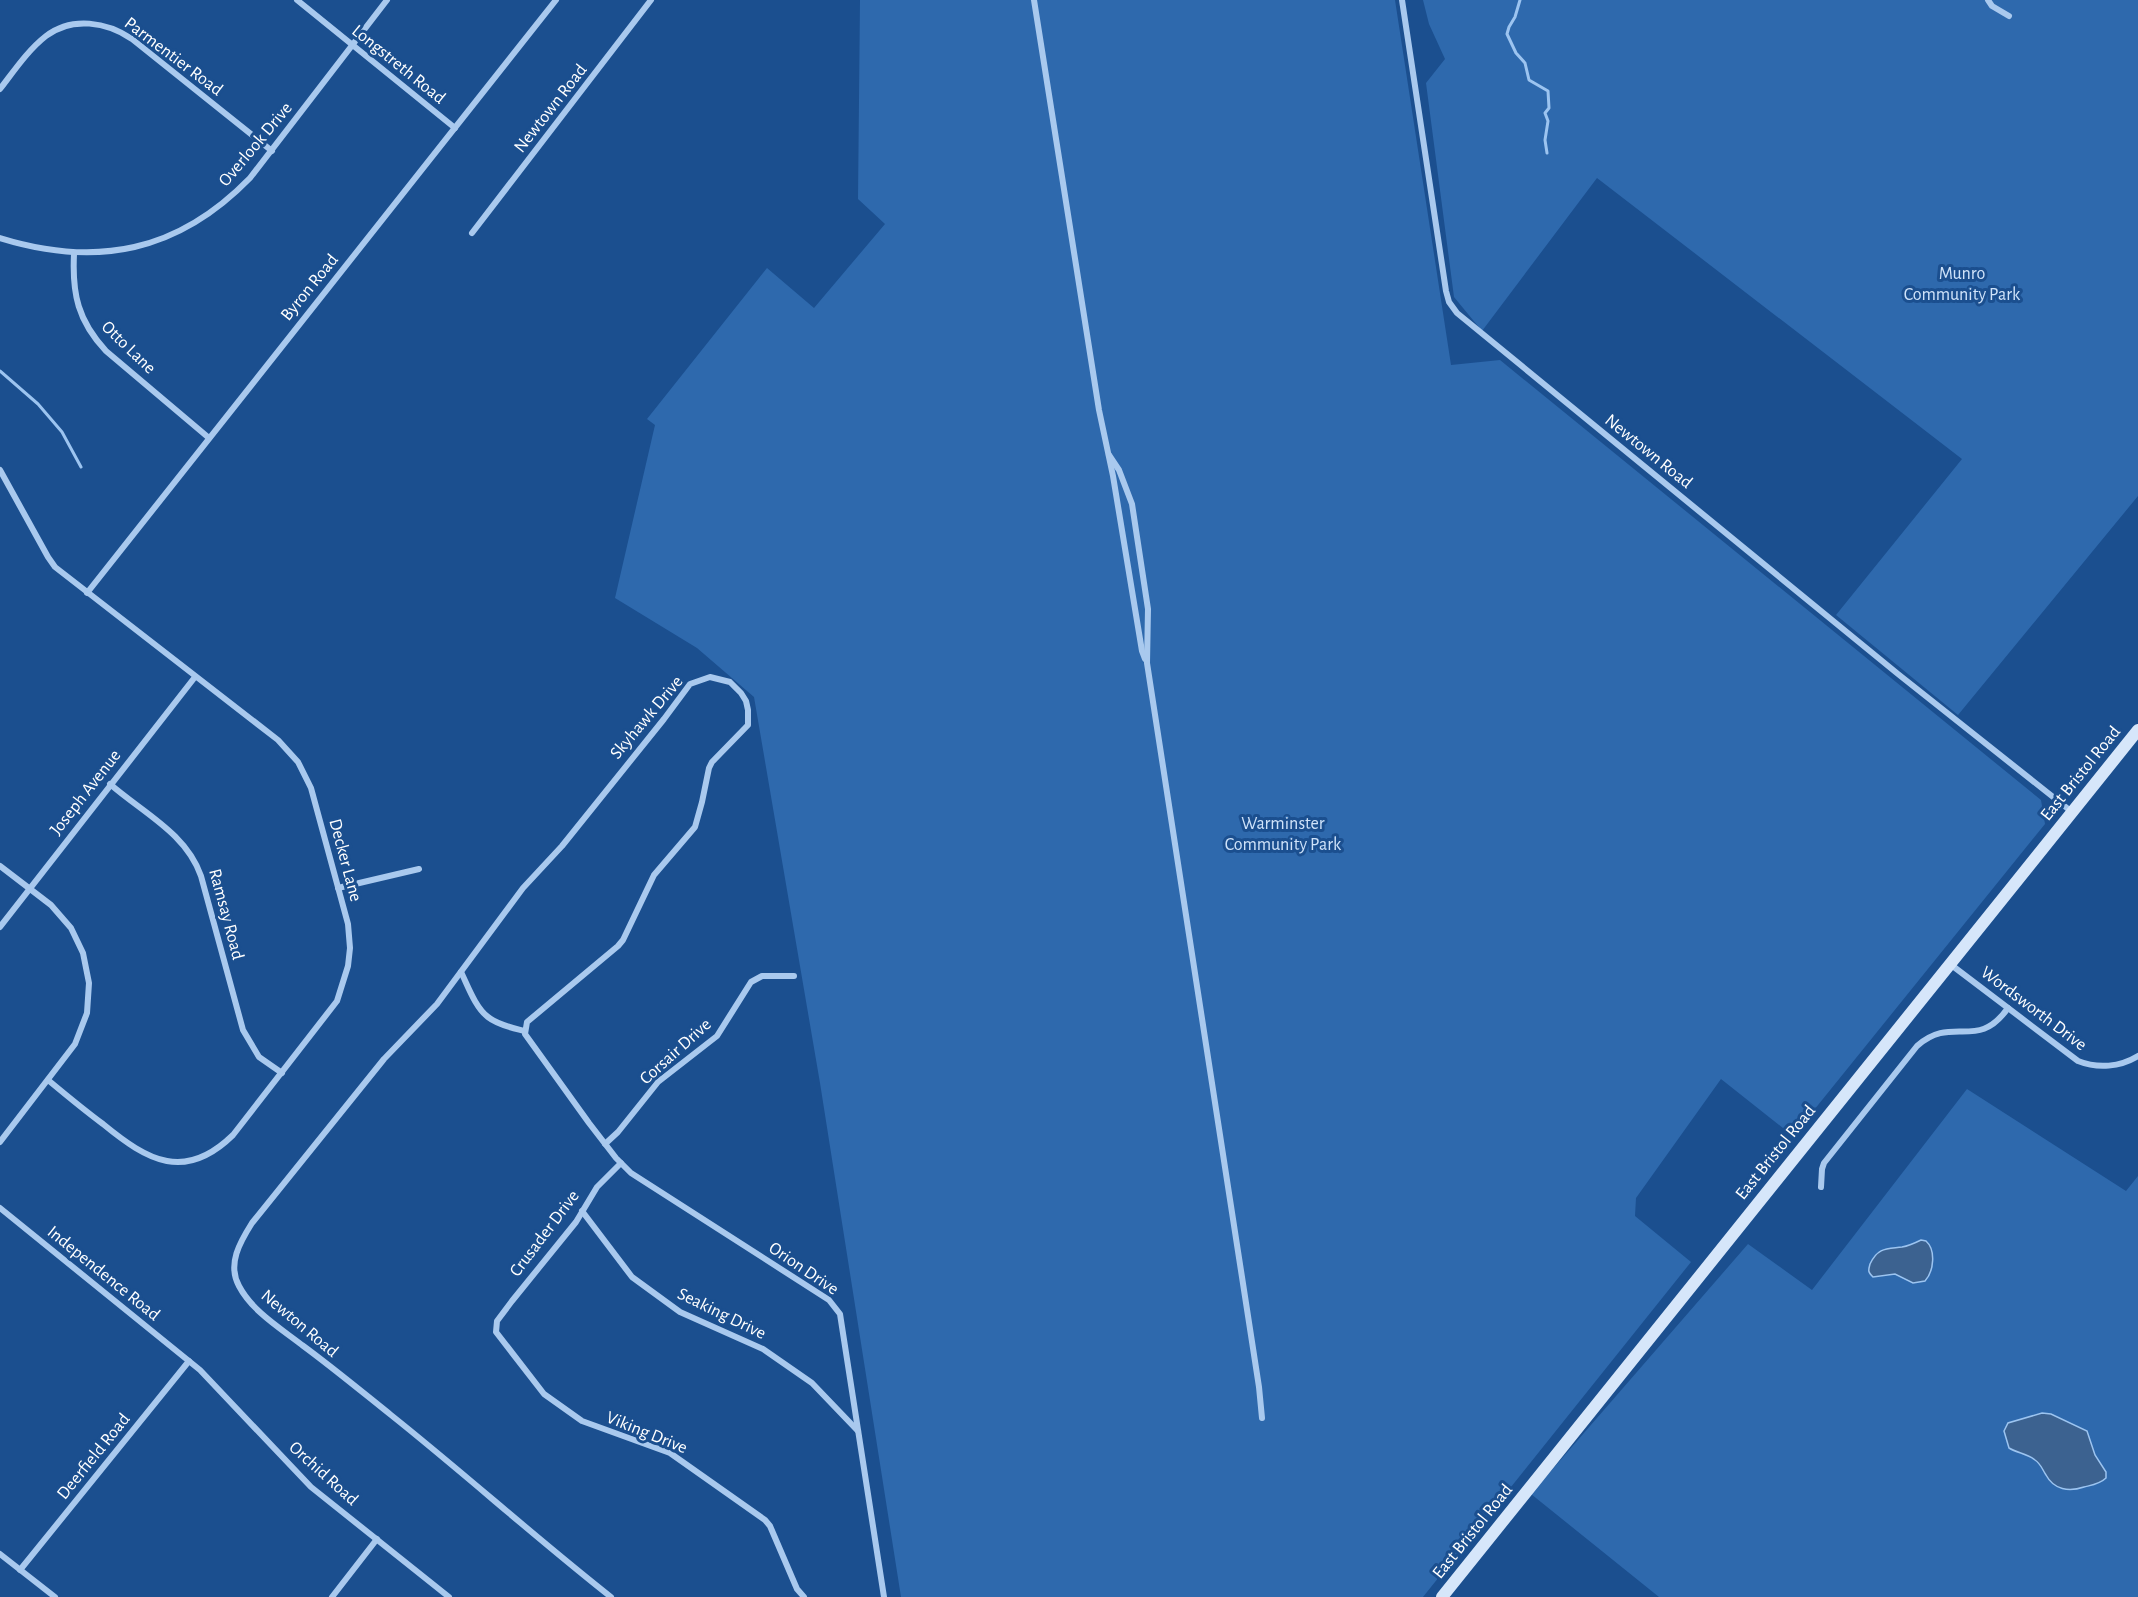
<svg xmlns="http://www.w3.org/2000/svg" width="2138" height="1597" font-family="'Alegreya Sans',sans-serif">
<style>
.green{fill:#2e69ad}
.water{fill:#3c6290;stroke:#9cc4f0;stroke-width:1.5}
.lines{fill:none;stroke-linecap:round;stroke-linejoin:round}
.stream{stroke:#9cc4f0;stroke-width:3}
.minor{stroke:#a9c9ee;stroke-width:6}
.secondary{stroke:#d6e6fa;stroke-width:12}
.labels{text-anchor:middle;stroke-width:6;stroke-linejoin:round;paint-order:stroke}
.street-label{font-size:18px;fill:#fff;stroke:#1b4f8f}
.park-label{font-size:18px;fill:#cfe3fa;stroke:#1b4f8f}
</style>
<rect width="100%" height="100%" fill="#1b4f8f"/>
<g class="green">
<polygon points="860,0 1395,0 1451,365 1500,360 2041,800 2045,824 1814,1110 1788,1132 1721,1079 1636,1198 1635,1216 1691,1262 1423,1597 901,1597 820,1083 754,697 697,648 615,598 655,425 647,419 767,268 814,308 885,224 858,199"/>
<polygon points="1423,0 2138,0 2138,496 1958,715 1836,615 1962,459 1597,178 1482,331 1454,297 1426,83 1445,59 1429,24"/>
<polygon points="1967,1089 2126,1191 2138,1176 2138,1597 1659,1597 1531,1494 1748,1244 1812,1290"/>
</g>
<g class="water">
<path d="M1921,1240L1926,1241C1936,1250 1934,1271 1925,1281L1913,1283L1895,1274L1873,1277C1868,1272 1868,1271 1870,1264C1878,1247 1887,1249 1902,1247C1908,1246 1915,1243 1921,1240Z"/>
<path d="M2042,1413L2051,1414L2087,1431L2095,1455L2106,1472V1478C2100,1484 2092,1485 2084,1487C2069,1492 2054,1490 2046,1475C2042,1469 2041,1464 2035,1460C2028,1454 2017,1453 2009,1448L2004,1431L2008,1423Z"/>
</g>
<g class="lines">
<g class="stream">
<polyline points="1520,0 1515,17 1509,27 1507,34 1516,53 1525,63 1529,80 1548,91 1549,108 1545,113 1548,121 1545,140 1547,153"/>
<polyline points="0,371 38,404 62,432 81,467"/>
</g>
<g class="minor">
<polyline points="297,0 455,128"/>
<polyline points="1034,0 1099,410 1113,476 1142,651 1145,659"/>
<polyline points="1402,0 1446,291 1449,302 1457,313 1898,674 2072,812"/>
<polyline points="1988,0 1992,6 2009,16"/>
<path d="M0,89C14,71 28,50 46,36C72,16 107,22 132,39L272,151"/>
<polyline points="472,233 651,0"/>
<path d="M0,238C97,268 178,252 250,178L387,0"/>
<path d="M74,254C72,294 78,321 106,351L209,438"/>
<polyline points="1109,455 1119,470 1132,504 1148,609 1147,663 1259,1387 1262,1418"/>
<path d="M0,470L48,557L55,567L278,740L298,762L311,788L348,924L350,948L348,966L337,1001L233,1135C185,1182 148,1161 103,1124C84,1110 66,1095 48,1080"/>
<polyline points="87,593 556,0"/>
<path d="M110,784C143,813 186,833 201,876L243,1030L259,1057L282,1073"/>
<polyline points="0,866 51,905 71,928 83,953 89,983 87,1013 75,1044 0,1142"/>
<polyline points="338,888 419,869"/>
<polyline points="0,927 195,677"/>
<path d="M1950,964L2078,1061C2098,1069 2120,1067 2138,1056"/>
<path d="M461,972C468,986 475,1007 488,1017C498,1025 513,1028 524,1031"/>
<polyline points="605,1144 618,1132 658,1082 717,1036 751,982 762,976 794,976"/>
<polyline points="621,1163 597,1187 576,1222 512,1301 497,1321 496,1332 544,1394 582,1421 670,1453 765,1520 770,1526 797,1589 804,1597"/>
<path d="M1821,1187L1822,1169L1824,1163L1917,1046C1953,1014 1977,1052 2008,1008"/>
<polyline points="0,1208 200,1370 311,1487 449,1597"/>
<polyline points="582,1211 632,1277 680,1312 763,1349 812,1383 858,1431"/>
<polyline points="0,1554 55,1597"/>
<polyline points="20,1570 189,1361"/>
<polyline points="332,1597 377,1539"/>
<path d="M611,1597C536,1538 465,1474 391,1415C361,1391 332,1367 302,1345C280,1328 252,1311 239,1286C227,1264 240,1242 252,1223L384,1059L437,1004L523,888L562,846L664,719L690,684L710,677L730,682L741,693L746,701L748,710V725L712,762L709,768L702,802L695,827L654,875L623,940L618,946L527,1022L525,1034L589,1123L616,1158L631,1173L829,1300L840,1314L884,1597"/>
</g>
<polyline class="secondary" points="1442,1597 2138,730"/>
</g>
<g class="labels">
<g class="street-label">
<text transform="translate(174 56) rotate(37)" y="6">Parmentier Road</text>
<text transform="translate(399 64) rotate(39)" y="6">Longstreth Road</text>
<text transform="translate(550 108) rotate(-52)" y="6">Newtown Road</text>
<text transform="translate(255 144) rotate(-50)" y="6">Overlook Drive</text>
<text transform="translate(309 287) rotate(-51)" y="6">Byron Road</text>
<text transform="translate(129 347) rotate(44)" y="6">Otto Lane</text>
<text transform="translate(1649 451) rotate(39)" y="6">Newtown Road</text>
<text transform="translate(646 717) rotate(-50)" y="6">Skyhawk Drive</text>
<text transform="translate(2080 773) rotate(-51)" y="6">East Bristol Road</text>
<text transform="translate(85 792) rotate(-52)" y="6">Joseph Avenue</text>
<text transform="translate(346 860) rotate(75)" y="6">Decker Lane</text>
<text transform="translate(227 914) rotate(75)" y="6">Ramsay Road</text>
<text transform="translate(2034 1008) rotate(37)" y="6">Wordsworth Drive</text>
<text transform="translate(675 1051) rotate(-42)" y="6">Corsair Drive</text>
<text transform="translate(1775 1152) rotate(-51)" y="6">East Bristol Road</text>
<text transform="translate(544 1233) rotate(-53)" y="6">Crusader Drive</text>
<text transform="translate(804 1268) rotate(34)" y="6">Orion Drive</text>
<text transform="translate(104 1273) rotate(39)" y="6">Independence Road</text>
<text transform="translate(722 1313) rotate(26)" y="6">Seaking Drive</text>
<text transform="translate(300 1323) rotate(40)" y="6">Newton Road</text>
<text transform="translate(647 1432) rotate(22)" y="6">Viking Drive</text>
<text transform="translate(93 1456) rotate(-51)" y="6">Deerfield Road</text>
<text transform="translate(324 1473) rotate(42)" y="6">Orchid Road</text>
<text transform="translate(1472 1531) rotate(-51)" y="6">East Bristol Road</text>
</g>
<g class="park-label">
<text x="1962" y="279">Munro<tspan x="1962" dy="21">Community Park</tspan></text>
<text x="1283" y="829">Warminster<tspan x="1283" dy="21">Community Park</tspan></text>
</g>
</g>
</svg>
